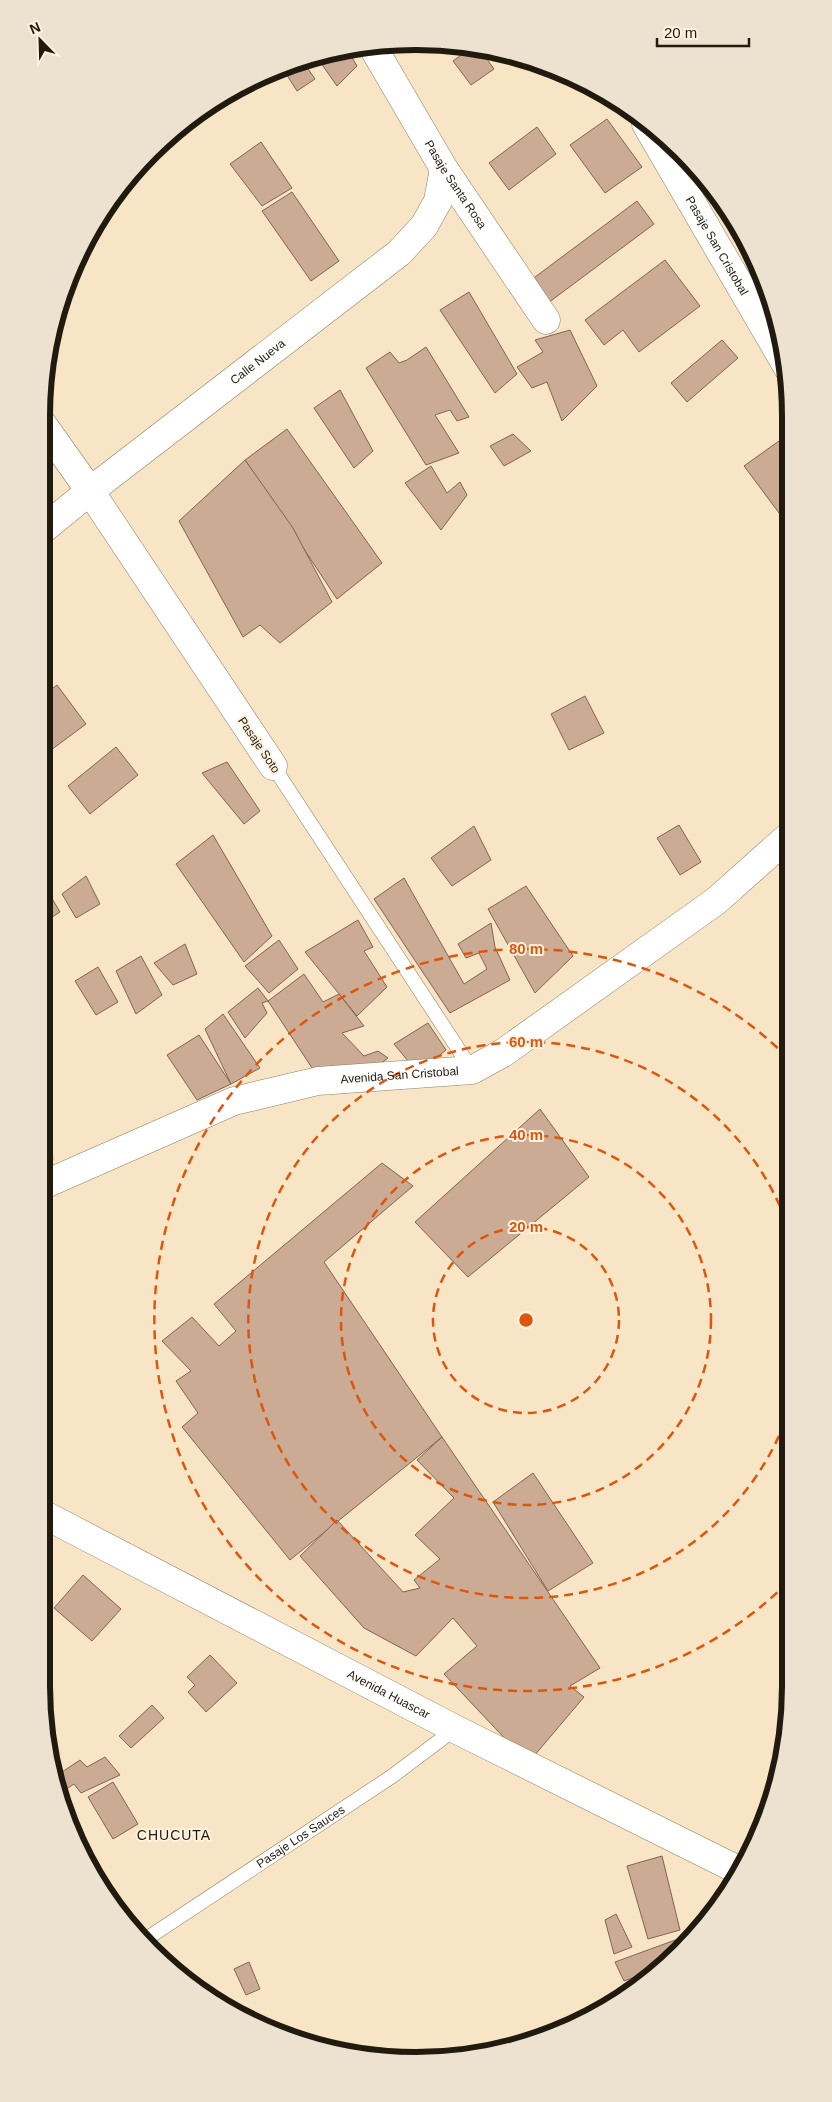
<svg xmlns="http://www.w3.org/2000/svg" width="832" height="2102" font-family="Arial,sans-serif">
<style>
.built{fill:#efd8b3}
.building{fill:#cbab93;stroke:#806551}
.lines{fill:none;stroke-linecap:round;stroke-linejoin:round}
.service-casing{stroke:#907f62;stroke-width:15}
.minor-casing{stroke:#907f62;stroke-width:29}
.service{stroke:#fff;stroke-width:14}
.minor{stroke:#fff;stroke-width:28}
.ring{fill:none;stroke:#de560c;stroke-width:2.5;stroke-dasharray:9 6}
.labels{text-anchor:middle;stroke-width:4;stroke-linejoin:round;paint-order:stroke}
.street-label{font-size:12px;fill:#211a0e;stroke:#fef3e0}
.neighbourhood-label{font-size:14px;letter-spacing:1px;fill:#211a0e;stroke:#fef3e0}
.rim{fill:none;stroke:#211a0e;stroke-width:6}
.centre{fill:#de560c;stroke:#fef3e0;stroke-width:2.5}
.ring-label{font-size:15px;text-anchor:middle;font-weight:bold;fill:#de560c;stroke:#fef3e0;stroke-width:4;stroke-linejoin:round;paint-order:stroke}
</style>
<rect width="100%" height="100%" fill="#f7e5c5"/>
<polygon class="built" points="41,1131 56,1159 41,1165"/>
<g class="building">
<polygon points="472,47 479,48 494,69 471,85 453,61"/>
<polygon points="347,49 357,66 337,86 316,56"/>
<polygon points="302,60 315,79 297,91 283,69 293,62"/>
<polygon points="607,119 642,167 605,193 570,145"/>
<polygon points="537,127 556,154 509,190 489,163"/>
<polygon points="261,142 292,188 262,206 230,164"/>
<polygon points="292,192 339,261 311,281 262,211"/>
<polygon points="637,201 654,224 548,303 531,280"/>
<polygon points="665,260 700,306 639,352 623,330 604,345 585,320"/>
<polygon points="469,292 517,374 495,393 440,310"/>
<polygon points="570,330 597,386 562,421 547,382 532,388 517,367 543,352 535,340"/>
<polygon points="722,340 738,358 687,402 671,383"/>
<polygon points="426,347 469,417 457,421 450,410 435,415 459,453 426,465 366,368 390,352 399,363 407,360"/>
<polygon points="340,390 373,451 354,468 314,408"/>
<polygon points="287,429 382,563 337,599 245,460"/>
<polygon points="513,434 531,451 504,466 490,446"/>
<polygon points="786,436 788,438 788,519 785,521 744,466"/>
<polygon points="245,460 293,528 332,602 280,643 260,625 243,637 179,521"/>
<polygon points="431,466 447,493 460,482 467,495 441,530 405,483"/>
<polygon points="57,685 86,724 43,756 41,754 41,697"/>
<polygon points="585,696 604,733 569,750 551,714"/>
<polygon points="116,747 138,775 90,814 68,786"/>
<polygon points="227,762 260,811 244,824 202,773"/>
<polygon points="679,825 701,862 680,875 657,838"/>
<polygon points="474,826 491,860 452,886 431,858"/>
<polygon points="213,835 272,936 244,962 176,864"/>
<polygon points="86,876 100,904 76,918 62,894"/>
<polygon points="404,878 464,984 487,969 479,953 466,958 458,944 491,923 495,947 510,980 450,1013 374,899"/>
<polygon points="526,886 573,956 535,993 488,909"/>
<polygon points="47,890 60,912 41,924 41,894"/>
<polygon points="358,920 373,947 364,951 387,987 357,1016 305,952"/>
<polygon points="279,940 298,969 269,993 245,966"/>
<polygon points="185,944 197,974 173,985 154,963"/>
<polygon points="141,956 162,995 136,1014 116,971"/>
<polygon points="98,967 118,1002 96,1015 75,981"/>
<polygon points="304,974 323,1002 339,994 364,1026 342,1033 364,1056 378,1051 388,1058 372,1070 316,1074 268,1001"/>
<polygon points="258,988 268,1001 262,1003 267,1013 245,1038 228,1012"/>
<polygon points="223,1014 260,1068 231,1084 205,1029"/>
<polygon points="428,1023 446,1050 418,1073 394,1044"/>
<polygon points="199,1035 231,1084 197,1100 167,1055"/>
<polygon points="540,1109 589,1177 468,1277 415,1222"/>
<polygon points="41,1131 52,1152 41,1158"/>
<polygon points="382,1163 413,1186 324,1262 442,1437 290,1560 182,1427 198,1413 176,1381 191,1371 162,1341 192,1317 219,1346 236,1331 214,1304"/>
<polygon points="442,1437 600,1668 570,1686 584,1697 528,1763 444,1674 477,1646 453,1618 416,1656 364,1628 300,1556 337,1520 403,1592 420,1588 414,1580 440,1559 415,1535 454,1498 417,1460"/>
<polygon points="533,1473 593,1563 548,1591 493,1502"/>
<polygon points="83,1575 121,1609 92,1641 54,1608"/>
<polygon points="210,1655 237,1683 206,1712 188,1692 195,1685 187,1677"/>
<polygon points="41,1670 52,1682 41,1687"/>
<polygon points="152,1705 164,1718 131,1748 119,1736"/>
<polygon points="105,1757 120,1775 81,1793 74,1784 59,1794 56,1776 80,1760 87,1767"/>
<polygon points="113,1782 138,1824 113,1839 88,1797"/>
<polygon points="662,1856 680,1930 648,1939 627,1866"/>
<polygon points="616,1914 632,1947 614,1954 605,1920"/>
<polygon points="678,1939 681,1944 652,1971 624,1981 615,1962"/>
<polygon points="249,1962 260,1989 246,1995 234,1969"/>
</g>
<g class="lines">
<g class="service-casing">
<g id="service">
<polyline points="273,766 472,1070"/>
<path id="s1" d="M143,1941L391,1777L455,1729"/>
</g>
</g>
<g class="minor-casing">
<g id="minor">
<path id="s2" d="M371,44L444,169L546,320"/>
<path id="s3" d="M646,124L788,368"/>
<polyline points="41,422 90,491 273,766"/>
<path id="s4" d="M41,531L90,491L399,253L424,226L438,201L444,169"/>
<path id="s5" d="M41,1186L234,1101L318,1081L472,1070L503,1053L716,901L789,836"/>
<path id="s6" d="M41,1513L455,1729L740,1871"/>
</g>
</g>
<use href="#service" class="service"/>
<use href="#minor" class="minor"/>
</g>
<g class="ring">
<circle cx="526" cy="1320" r="93"/>
<circle cx="526" cy="1320" r="185"/>
<path d="M790 1408A278 278 0 1 1 789 1229"/>
<path d="M788 1582A371 371 0 1 1 788 1058"/>
</g>
<g class="labels">
<g class="street-label">
<text dy="4" stroke="none"><textPath href="#s2" startOffset="164">Pasaje Santa Rosa</textPath></text>
<text dy="4" stroke="none"><textPath href="#s3" startOffset="141">Pasaje San Cristobal</textPath></text>
<text dy="4" stroke="none"><textPath href="#s4" startOffset="275">Calle Nueva</textPath></text>
<text transform="translate(259 745) rotate(56)" y="4">Pasaje Soto</text>
<text dy="4" stroke="none"><textPath href="#s5" startOffset="379">Avenida San Cristobal</textPath></text>
<text dy="4" stroke="none"><textPath href="#s6" startOffset="392">Avenida Huascar</textPath></text>
<text dy="4" stroke="none"><textPath href="#s1" startOffset="189">Pasaje Los Sauces</textPath></text>
</g>
<g class="neighbourhood-label">
<text x="174" y="1840">CHUCUTA</text>
</g>
</g>
<path d="M0 0H832V2102H0ZM416 50H416A366 366 0 0 1 782 416V1686A366 366 0 0 1 416 2052H416A366 366 0 0 1 50 1686V416A366 366 0 0 1 416 50Z" fill="#ece2cf" fill-rule="evenodd"/>
<path class="rim" d="M416 50H416A366 366 0 0 1 782 416V1686A366 366 0 0 1 416 2052H416A366 366 0 0 1 50 1686V416A366 366 0 0 1 416 50Z"/>
<circle cx="526" cy="1320" r="8" class="centre"/>
<g class="ring-label">
<text x="526" y="954">80 m</text>
<text x="526" y="1047">60 m</text>
<text x="526" y="1140">40 m</text>
<text x="526" y="1232">20 m</text>
</g>
<g transform="translate(40 40) rotate(337)" stroke="#fef3e0" stroke-width="4" paint-order="stroke">
<path d="M0-4L9 19L0 12L-9 19Z" fill="#211a0e"/>
<text y="-8" font-size="14" font-weight="bold" text-anchor="middle" fill="#211a0e">N</text>
</g>
<path d="M657 38v8h92v-8" fill="none" stroke="#211a0e" stroke-width="2.5"/>
<text x="664" y="38" font-size="15" fill="#211a0e" stroke="#fef3e0" stroke-width="4" paint-order="stroke">20 m</text>
</svg>
